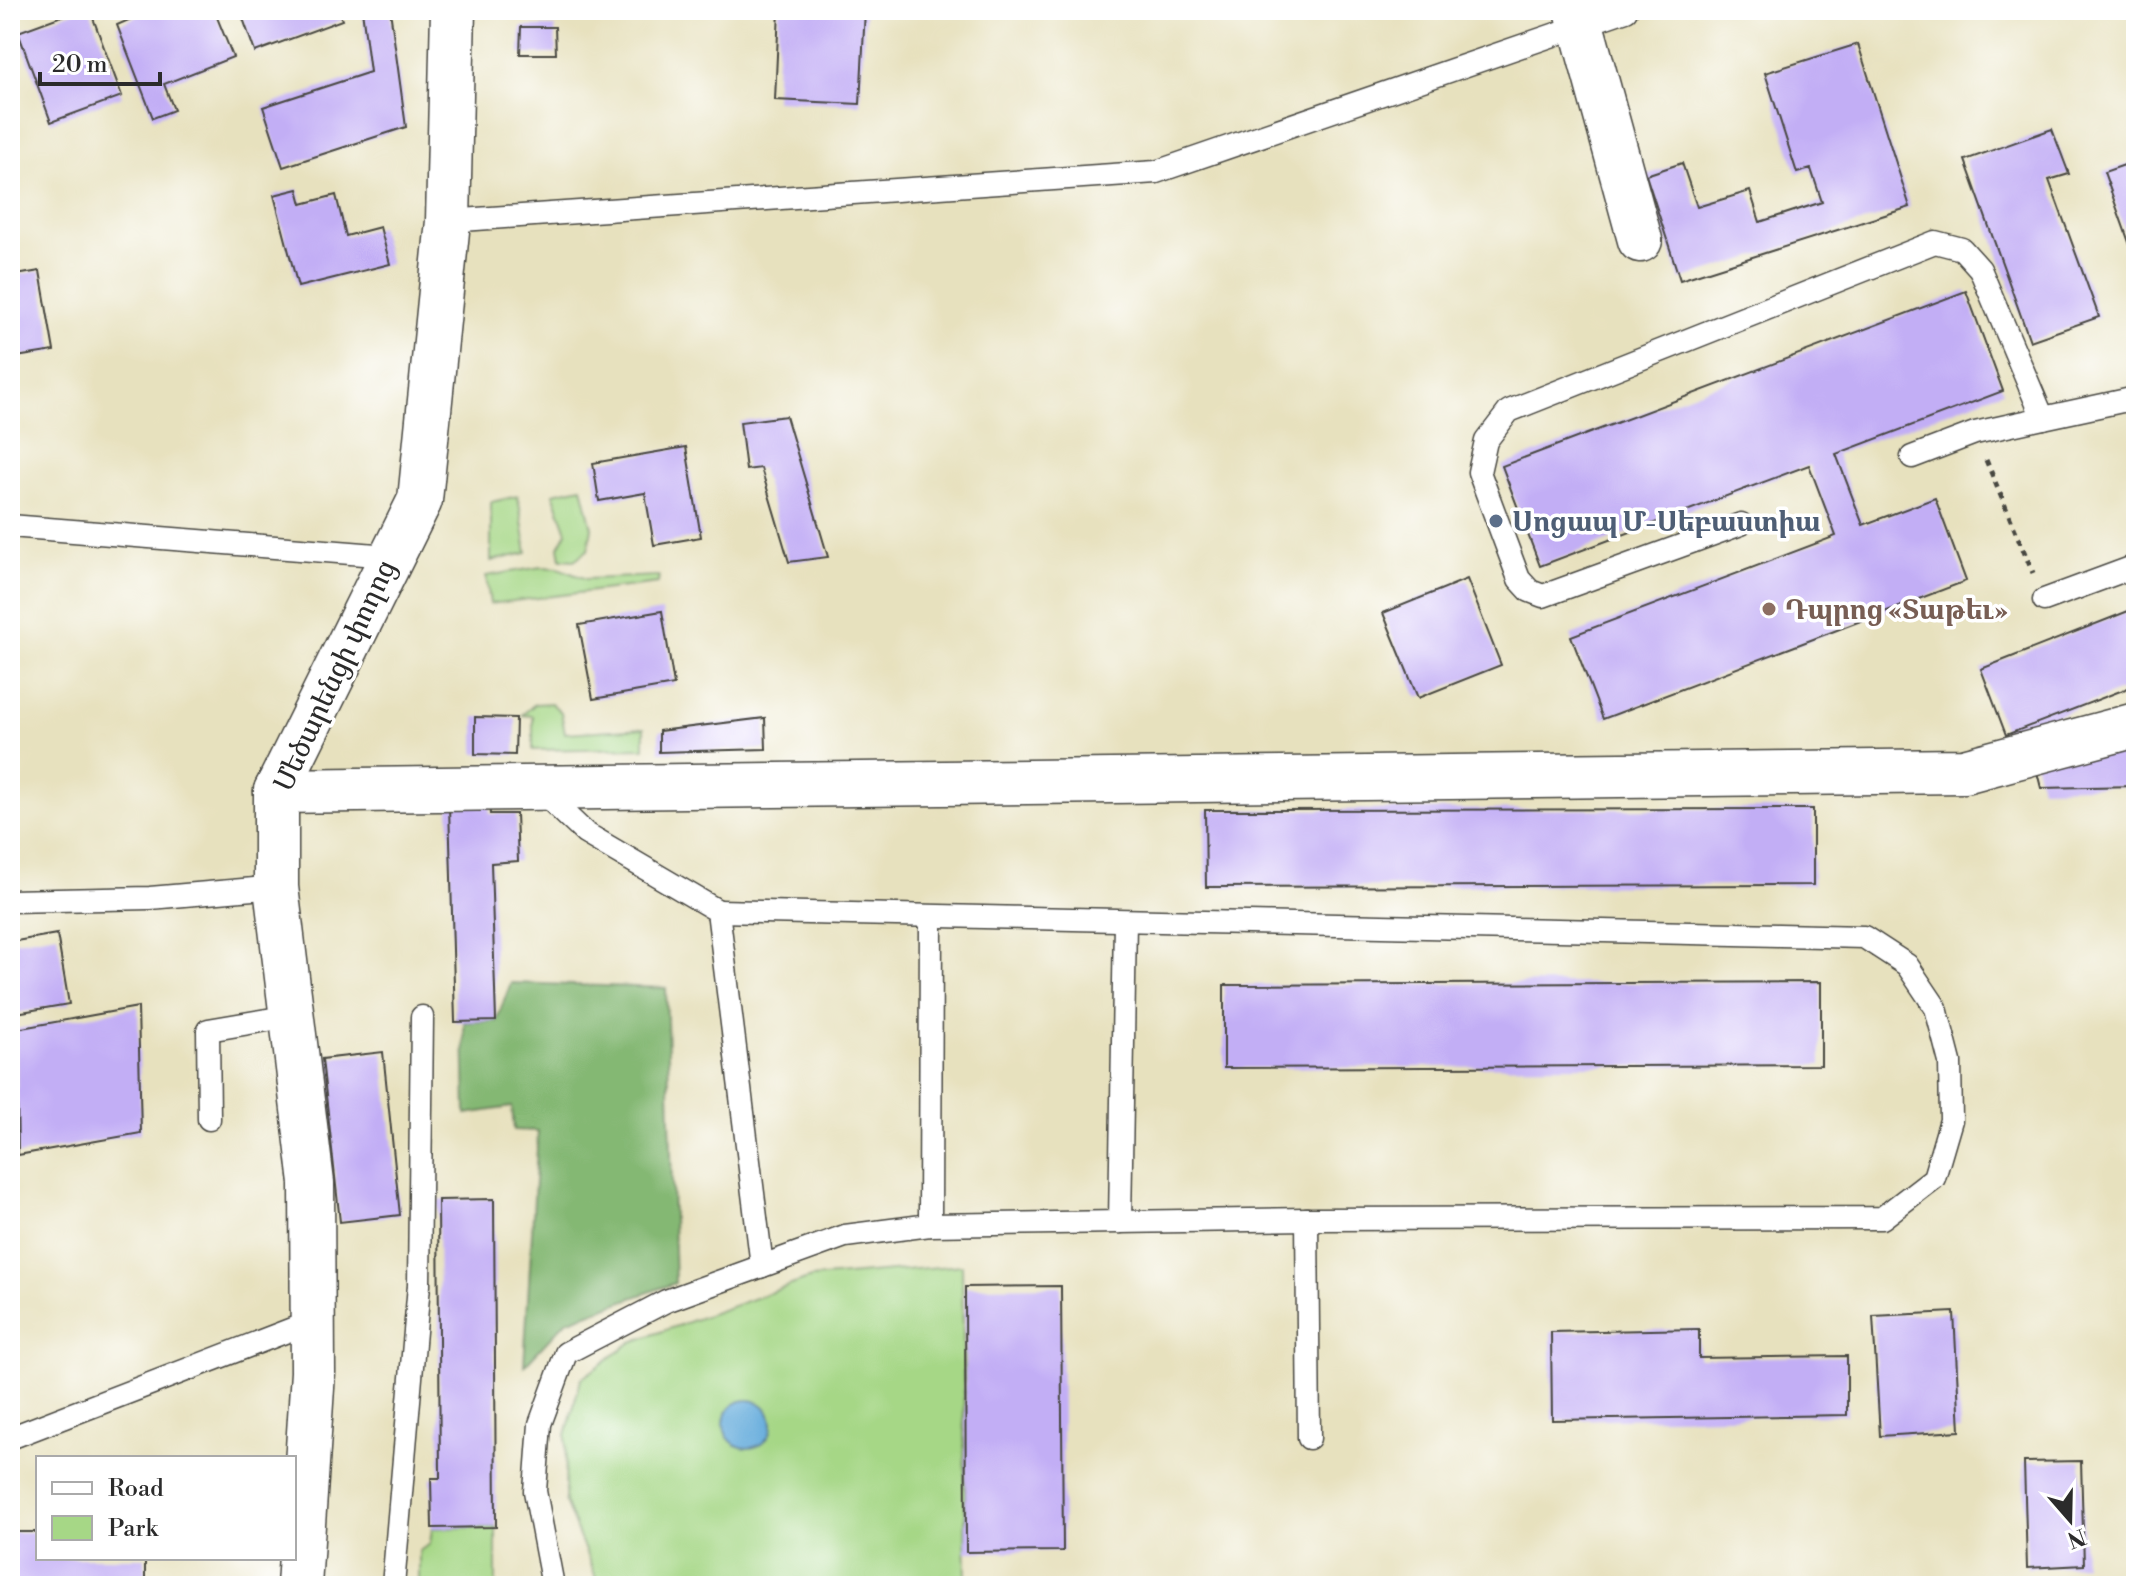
<svg xmlns="http://www.w3.org/2000/svg" width="2146" height="1596" font-family="'Libre Bodoni','Noto Serif Armenian',serif">
<style>
.green{fill:#a6d786;stroke:#688158;stroke-width:2}
.forest{fill:#84b873;stroke:#58724f;stroke-width:2}
.water{fill:#64abdb;stroke:#486b83;stroke-width:2}
.building{fill:#c2aef5}
.lines{fill:none;stroke-linecap:round;stroke-linejoin:round}
.service-casing{stroke:#474641;stroke-width:25}
.minor-casing{stroke:#474641;stroke-width:47}
.tertiary-casing{stroke:#474641;stroke-width:47}
.path{stroke:#474641;stroke-width:5;stroke-dasharray:6 6;stroke-linecap:butt}
.service{stroke:#fff;stroke-width:22}
.minor{stroke:#fff;stroke-width:44}
.tertiary{stroke:#fff;stroke-width:44}
.service-dot{fill:#5c6f8a;stroke:#fff;stroke-width:3}
.education-dot{fill:#8d6e63;stroke:#fff;stroke-width:3}
.labels{text-anchor:middle;stroke-width:7;stroke-linejoin:round;paint-order:stroke}
.service-label{font-size:28px;font-weight:bold;fill:#4e5e75;stroke:#fff;text-anchor:start}
.education-label{font-size:28px;font-weight:bold;fill:#785e54;stroke:#fff;text-anchor:start}
.street-label{font-size:28px;fill:#2b2b2b;stroke:#fff}
</style>
<rect width="100%" height="100%" fill="#fff"/>
<filter id="ink" filterUnits="userSpaceOnUse"><feTurbulence type="fractalNoise" baseFrequency=".0125" numOctaves="2"/><feDisplacementMap in="SourceGraphic" scale="16" xChannelSelector="R" yChannelSelector="G"/><feConvolveMatrix kernelMatrix="1 2 1 2 8 2 1 2 1" color-interpolation-filters="sRGB"/></filter>
<filter id="wash" filterUnits="userSpaceOnUse"><feTurbulence type="fractalNoise" baseFrequency=".006" numOctaves="4" result="noise"/><feDisplacementMap in="SourceGraphic" scale="32" xChannelSelector="R" yChannelSelector="G"/><feGaussianBlur stdDeviation="1.8" result="paint"/><feColorMatrix in="noise" values="0 0 0 0 0 0 0 0 0 0 0 0 0 0 0 0 0 1.4 0 .05"/><feComposite in="paint" operator="in"/></filter>
<g filter="url(#wash)">
<rect width="100%" height="100%" fill="#e7e1be"/>
<g class="green">
<polygon points="582,487 592,528 588,550 574,560 561,559 559,547 567,532 553,493"/>
<polygon points="518,496 527,553 491,561 491,502"/>
<polygon points="541,567 558,568 586,579 659,576 658,583 490,604 486,576"/>
<polygon points="551,703 561,712 565,733 644,728 644,748 533,750 533,716 522,715 535,704"/>
<polygon points="962,1265 966,1586 598,1583 565,1502 566,1435 581,1379 632,1342 811,1278"/>
<polygon points="496,1527 496,1586 419,1586 419,1551 430,1544 432,1528"/>
</g>
<polygon class="forest" points="511,983 666,988 675,1283 566,1321 524,1366 538,1131 514,1130 512,1107 466,1114 464,1022 496,1021"/>
<circle class="water" cx="748" cy="1424" r="24"/>
<g id="blocks">
<g class="building">
<polygon points="78,10 90,10 122,96 51,122 18,32"/>
<polygon points="136,10 214,10 233,57 164,84 174,110 153,118 117,25 138,16"/>
<polygon points="240,10 338,10 342,20 255,52"/>
<polygon points="362,10 390,10 406,127 283,167 263,107 370,72"/>
<polygon points="779,10 865,10 860,104 775,100"/>
<polygon points="521,27 555,27 556,54 520,54"/>
<polygon points="1858,44 1910,207 1680,280 1646,175 1682,163 1697,207 1750,191 1760,222 1822,202 1811,169 1797,173 1765,73"/>
<polygon points="2052,129 2069,174 2049,180 2099,317 2030,341 1965,160"/>
<polygon points="2136,161 2136,262 2104,172"/>
<polygon points="298,189 302,204 336,195 346,236 380,227 390,264 298,287 274,195"/>
<polygon points="40,271 54,351 10,358 10,276"/>
<polygon points="1966,291 2003,391 1836,454 1863,525 1935,498 1966,581 1603,719 1571,636 1836,536 1809,465 1540,566 1502,466"/>
<polygon points="786,416 828,557 789,562 761,468 746,470 740,422"/>
<polygon points="686,447 701,537 654,545 645,493 599,501 593,463"/>
<polygon points="1467,579 1501,665 1418,698 1383,613"/>
<polygon points="2136,608 2136,685 2006,735 1981,669"/>
<polygon points="662,611 674,685 593,699 579,625"/>
<polygon points="475,717 516,718 515,755 475,754"/>
<polygon points="765,718 766,749 659,752 659,731"/>
<polygon points="2136,731 2136,786 2041,788 2034,760"/>
<polygon points="489,804 490,814 516,814 518,861 491,863 496,1021 455,1022 449,805"/>
<polygon points="1813,809 1813,885 1206,887 1205,810"/>
<polygon points="10,816 15,824 16,856 10,857"/>
<polygon points="57,934 69,1004 10,1014 10,942"/>
<polygon points="1821,982 1821,1065 1224,1068 1224,985"/>
<polygon points="138,1007 141,1133 18,1155 16,1029"/>
<polygon points="383,1052 400,1215 340,1222 322,1059"/>
<polygon points="494,1199 496,1527 432,1528 431,1478 440,1478 438,1200"/>
<polygon points="1061,1286 1063,1551 966,1552 965,1287"/>
<polygon points="1954,1312 1960,1431 1880,1436 1873,1316"/>
<polygon points="1699,1329 1699,1358 1847,1356 1847,1415 1552,1420 1551,1332"/>
<polygon points="2081,1461 2084,1565 2027,1568 2024,1462"/>
<polygon points="2136,1502 2136,1522 2135,1522 2130,1504"/>
<polygon points="10,1532 38,1532 38,1558 145,1558 145,1586 10,1586"/>
</g>
</g>
</g>
<g filter="url(#ink)">
<use href="#blocks" fill-opacity="0" stroke="#474641" stroke-width="2"/>
<g class="lines">
<g class="service-casing">
<g id="service">
<polyline points="448,221 1156,172 1626,10"/>
<polyline points="1912,457 1975,433 2043,418"/>
<polyline points="1741,524 1543,596 1530,591 1519,579 1479,472 1486,441 1509,411 1935,242 1962,249 1980,269 2043,418 2136,398"/>
<polyline points="10,526 389,556"/>
<polyline points="2044,600 2136,566"/>
<polyline points="540,790 585,833 718,911 762,1266"/>
<polyline points="10,901 150,898 276,887"/>
<polyline points="209,1119 208,1030 291,1016"/>
<polyline points="1307,1219 1309,1438"/>
<polyline points="1120,1222 1125,921"/>
<polyline points="930,1225 931,917"/>
<polyline points="10,1438 313,1321"/>
<polyline points="393,1586 419,1285 422,1017"/>
<polyline points="553,1586 535,1491 540,1424 566,1353 666,1301 845,1236 930,1225 1307,1219 1882,1218 1934,1178 1951,1120 1950,1062 1936,1008 1907,965 1864,937 718,911"/>
</g>
</g>
<g class="minor-casing">
<g id="minor">
<polyline points="1577,10 1640,240"/>
<polyline points="276,791 1964,771 2136,725"/>
</g>
</g>
<g class="tertiary-casing">
<polyline id="tertiary" points="299,1586 313,1372 312,1183 276,887 276,791 420,500 448,221 453,10"/>
</g>
<polyline class="path" points="1986,460 2033,573"/>
<use href="#service" class="service"/>
<use href="#minor" class="minor"/>
<use href="#tertiary" class="tertiary"/>
</g>
</g>
<circle class="service-dot" cx="1496" cy="521" r="8"/>
<circle class="education-dot" cx="1769" cy="609" r="8"/>
<g class="labels">
<g class="service-label">
<text x="1512" y="531">Սոցապ Մ-Սեբաստիա</text>
</g>
<g class="education-label">
<text x="1785" y="619">Դպրոց «Տաթեւ»</text>
</g>
<g class="street-label">
<text transform="translate(334 675) rotate(-65)" y="10">Մեծարենցի փողոց</text>
</g>
</g>
<rect width="2146" height="1596" fill="none" stroke="#fff" stroke-width="40"/>
<rect x="36" y="1456" width="260" height="104" fill="#ffffff" stroke="#aaaaaa" stroke-width="2"/>
<rect x="52" y="1482" width="40" height="12" fill="#ffffff" stroke="#aaaaaa" stroke-width="2"/>
<text x="108" y="1496" font-size="24" fill="#2b2b2b">Road</text>
<rect x="52" y="1516" width="40" height="24" fill="#a6d786" stroke="#aaaaaa" stroke-width="2"/>
<text x="108" y="1536" font-size="24" fill="#2b2b2b">Park</text>
<g transform="translate(2070 1520) rotate(160)" stroke="#ffffff" stroke-width="6" paint-order="stroke">
<path d="M0-6L14 30L0 20L-14 30Z" fill="#2b2b2b"/>
<text y="-12" font-size="22" font-weight="bold" text-anchor="middle" fill="#2b2b2b">N</text>
</g>
<path d="M40 72v12h120v-12" fill="none" stroke="#2b2b2b" stroke-width="4"/>
<text x="52" y="72" font-size="24" fill="#2b2b2b" stroke="#ffffff" stroke-width="6" paint-order="stroke">20 m</text>
</svg>
